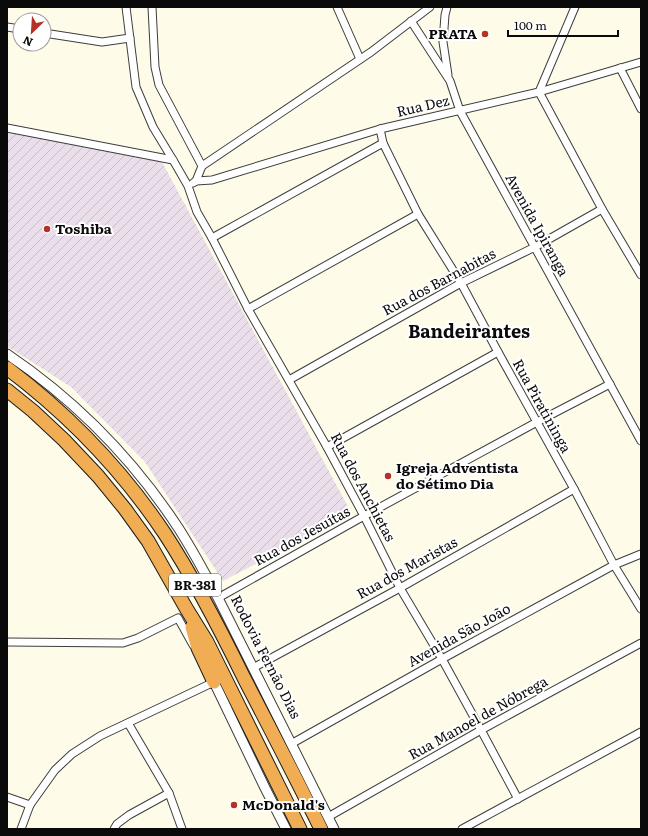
<svg xmlns="http://www.w3.org/2000/svg" width="648" height="836" font-family="Literata,serif">
<style>
.industrial{fill:url(#industrial-furrows)}
.lines{fill:none;stroke-linecap:round;stroke-linejoin:round}
.minor-casing{stroke:#3d3d3d;stroke-width:9}
.tertiary-casing{stroke:#3d3d3d;stroke-width:11}
.motorway-casing{stroke:#1b1b1b;stroke-width:15}
.minor{stroke:#fff;stroke-width:7}
.tertiary{stroke:#fff;stroke-width:9}
.motorway{stroke:#f0ad54;stroke-width:13}
.poi-dot{fill:#b53128;stroke:#fff;stroke-width:1.5}
.labels{text-anchor:middle;stroke-width:4;stroke-linejoin:round;paint-order:stroke}
.shield{fill:#fff;stroke:#545454;stroke-width:1}
.shield-label{font-size:13px;font-weight:bold;fill:#0a0a0a}
.poi-label{font-size:14px;font-weight:bold;fill:#0a0a0a;stroke:#fff;text-anchor:start}
.street-label{font-size:14px;fill:#0a0a0a;stroke:#fff}
.district-label{font-size:18px;font-weight:bold;fill:#0a0a0a;stroke:#fff}
</style>
<defs>
<pattern id="industrial-furrows" width="10" height="10" patternUnits="userSpaceOnUse"><rect width="10" height="10" fill="#e9dee9"/><path d="M-1 1l2-2M0 10L10 0M9 11l2-2" fill="none" stroke="#c6bdc6"/></pattern>
</defs>
<rect width="100%" height="100%" fill="#fefce8"/>
<polygon class="industrial" points="7,132 162,162 352,514 223,581 145,462 71,387 7,346"/>
<g class="lines">
<g class="minor-casing">
<g id="minor">
<polyline points="126,7 136,87 153,127 173,160 188,186 197,212 212,238 248,309 327,447 364,516 400,588 442,659 481,730 518,799"/>
<polyline points="152,7 155,67 159,85 202,166"/>
<polyline points="337,7 360,59"/>
<polyline points="447,7 445,15 443,42 448,75"/>
<polyline points="575,7 539,92 602,209 641,275"/>
<polyline points="411,21 450,81 460,111 641,441"/>
<polyline points="7,27 20,29"/>
<polyline points="44,33 102,42 130,38"/>
<polyline points="620,68 641,109"/>
<polyline points="7,128 173,160"/>
<polyline points="380,129 383,143 418,214 461,283 498,352 574,489 614,565 641,609"/>
<polyline points="196,181 212,180 380,129 539,92 641,62"/>
<polyline points="193,183 196,181 202,166 371,52 430,7"/>
<polyline points="212,238 383,143"/>
<polyline points="248,309 418,214"/>
<polyline points="289,380 461,283 535,247 602,209"/>
<polyline points="327,447 498,352"/>
<polyline points="218,598 364,516 537,422 610,384"/>
<polyline points="7,642 123,643 138,638 178,618 193,645"/>
<polyline points="253,668 400,588 574,489"/>
<polyline points="128,723 169,793 182,829"/>
<polyline points="291,744 442,659 614,565 641,554"/>
<polyline points="7,797 30,805"/>
<polyline points="328,817 481,730 641,643"/>
<polyline points="21,829 30,805 55,770 72,754 100,736 214,682 213,680"/>
<polyline points="114,829 117,824 129,815 169,793"/>
<polyline points="462,829 641,732"/>
</g>
</g>
<g class="tertiary-casing">
<g id="tertiary">
<path d="M7,354C75,400 134,460 179,529C193,551 206,575 218,598L334,829"/>
<polyline points="214,682 265,788 286,829"/>
</g>
</g>
<g class="motorway-casing">
<g id="motorway">
<path d="M7,368C68,414 123,471 165,534C195,580 220,629 244,678C270,728 296,778 321,829"/>
<polyline points="7,390 33,411 64,440 98,476 125,509 148,541 186,608 207,642 300,829"/>
<polyline points="192,627 198,648 214,682"/>
</g>
</g>
<use href="#minor" class="minor"/>
<use href="#tertiary" class="tertiary"/>
<use href="#motorway" class="motorway"/>
</g>
<g class="poi-dot">
<circle cx="485" cy="34" r="4"/>
<circle cx="47" cy="229" r="4"/>
<circle cx="388" cy="476" r="4"/>
<circle cx="234" cy="805" r="4"/>
</g>
<g class="labels">
<rect class="shield" x="169" y="574" width="52" height="22" rx="3"/>
<g class="shield-label">
<text x="195" y="590">BR-381</text>
</g>
<g class="poi-label">
<text x="477" y="39" text-anchor="end">PRATA</text>
<text x="55" y="234">Toshiba</text>
<text x="396" y="473">Igreja Adventista<tspan x="396" dy="16">do Sétimo Dia</tspan></text>
<text x="242" y="810">McDonald's</text>
</g>
<g class="street-label">
<text transform="translate(423 106) rotate(-13)" y="5">Rua Dez</text>
<text transform="translate(537 225) rotate(61)" y="5">Avenida Ipiranga</text>
<text transform="translate(439 282) rotate(-28)" y="5">Rua dos Barnabitas</text>
<text transform="translate(542 406) rotate(61)" y="5">Rua Piratininga</text>
<text transform="translate(363 487) rotate(62)" y="5">Rua dos Anchietas</text>
<text transform="translate(302 536) rotate(-29)" y="5">Rua dos Jesuítas</text>
<text transform="translate(407 568) rotate(-29)" y="5">Rua dos Maristas</text>
<text transform="translate(459 635) rotate(-29)" y="5">Avenida São João</text>
<text transform="translate(266 657) rotate(63)" y="5">Rodovia Fernão Dias</text>
<text transform="translate(478 718) rotate(-29)" y="5">Rua Manoel de Nóbrega</text>
</g>
<g class="district-label">
<text x="469" y="338">Bandeirantes</text>
</g>
</g>
<rect width="648" height="836" fill="none" stroke="#0a0a0a" stroke-width="16"/>
<g transform="translate(32 32) rotate(205)"><circle r="19" fill="#ffffff" stroke="#9d9d9d"/>
<path d="M0-3L7 15L0 10L-7 15Z" fill="#b53128"/>
<text y="-6" font-size="11" font-weight="bold" text-anchor="middle" fill="#0a0a0a">N</text>
</g>
<path d="M508 30v6h110v-6" fill="none" stroke="#0a0a0a" stroke-width="2"/>
<text x="514" y="30" font-size="12" fill="#0a0a0a" stroke="#ffffff" stroke-width="3" paint-order="stroke">100 m</text>
</svg>
